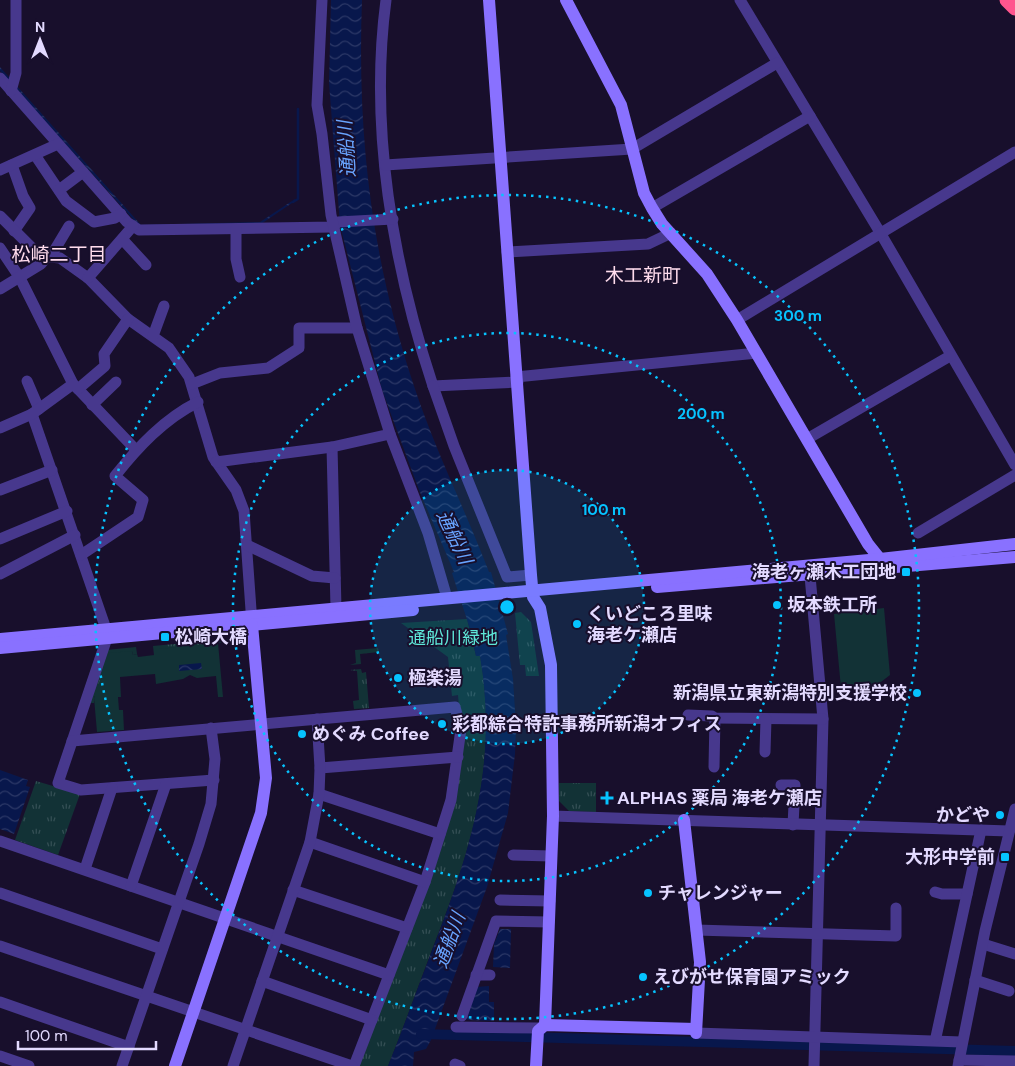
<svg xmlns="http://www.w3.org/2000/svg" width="1015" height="1066" font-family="'DM Sans','Noto Sans JP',sans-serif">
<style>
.grass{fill:url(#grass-tufts)}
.garden{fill:#123236}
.water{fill:url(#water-waves)}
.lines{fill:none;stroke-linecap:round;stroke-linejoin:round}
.stream{stroke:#08174c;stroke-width:2.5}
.canal{stroke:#08174c;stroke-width:10}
.street{stroke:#47388d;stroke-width:11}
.secondary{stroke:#8971ff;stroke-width:12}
.highway{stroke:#ff558e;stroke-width:15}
.ring{fill:none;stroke:#06c3ff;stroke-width:2.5;stroke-dasharray:2.5 5}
.poi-dot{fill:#06c3ff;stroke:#180f2c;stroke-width:2}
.labels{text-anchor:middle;stroke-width:4;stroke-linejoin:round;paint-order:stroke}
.poi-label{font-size:18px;font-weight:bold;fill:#e3daff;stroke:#180f2c;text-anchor:start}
.park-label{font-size:18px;fill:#5ee7d8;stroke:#180f2c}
.water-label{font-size:19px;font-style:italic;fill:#68a4ff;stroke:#180f2c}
.neighbourhood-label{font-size:19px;fill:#ffdced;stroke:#180f2c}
.centre{fill:#06c3ff;stroke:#180f2c;stroke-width:2.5}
.ring-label{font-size:15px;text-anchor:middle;font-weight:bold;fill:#06c3ff;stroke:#180f2c;stroke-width:4;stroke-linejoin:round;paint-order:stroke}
</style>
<defs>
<pattern id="grass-tufts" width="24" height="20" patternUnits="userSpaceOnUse" patternTransform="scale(1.25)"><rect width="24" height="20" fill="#123236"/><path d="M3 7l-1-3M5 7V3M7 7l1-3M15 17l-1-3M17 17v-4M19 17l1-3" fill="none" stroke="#344f54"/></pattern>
<pattern id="water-waves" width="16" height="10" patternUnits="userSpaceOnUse" patternTransform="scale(1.25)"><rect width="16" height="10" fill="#08174c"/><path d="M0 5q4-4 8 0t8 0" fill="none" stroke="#2c3867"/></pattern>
</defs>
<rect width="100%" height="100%" fill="#180f2c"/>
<g class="grass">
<polygon points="521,612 531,622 539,676 526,676 525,665 520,665 515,613"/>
<path d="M467,619L476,656L480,655C499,766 470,854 430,955C416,992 403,1029 388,1066H354L428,879L461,729L458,695L452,696L448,657L401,623Z"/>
<polygon points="228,639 229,642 218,643 218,646 154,655 153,646"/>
<polygon points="136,647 137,654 133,655 132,651 94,697 94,703 91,703 91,698 107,650"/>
<polygon points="378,648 379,652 360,654 361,664 350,665 356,663 355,650"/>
<polygon points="361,669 362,673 366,672 369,708 354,709 353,701 359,700 357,671 350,670"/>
<polygon points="36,781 80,794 58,855 15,840"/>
<polygon points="559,783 596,783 596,812 569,811 559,801"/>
</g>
<g class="garden">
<polygon points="884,608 890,675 877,685 841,688 834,614"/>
<polygon points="218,643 223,697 218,697 216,676 197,678 190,675 183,679 156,684 155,674 120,677 121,697 118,697 119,710 123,710 124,730 97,732 94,698 109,653 132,651 133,655 137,654 138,657 154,655 154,653 159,653 159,649"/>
</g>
<g class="water">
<path d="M331,0H362C357,134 371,255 413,383C434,448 465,509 489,572H491L508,634L506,635L513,679L516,727L515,754L508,813L487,887L431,1040L426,1049L414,1052L413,1066H388C403,1029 416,992 430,956C469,855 499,766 480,656H476L470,629L452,573L454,572L419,490L382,390L340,225L329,83Z"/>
<polygon points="0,67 141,225 260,222 295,199 295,201 261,224 140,227 0,71"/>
<polygon points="201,663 202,669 179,671 179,665"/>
<polygon points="0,770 28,780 26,786 30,787 14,834 0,829"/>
<polygon points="500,929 511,929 510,968 493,967 494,944"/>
<polygon points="489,986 489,1002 494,1002 494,1021 468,1020 465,1018 477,987"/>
</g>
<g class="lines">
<polyline class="stream" points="293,202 298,199 298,109"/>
<polyline class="canal" points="421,1034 1015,1051"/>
<g class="street">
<path d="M386,0C369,128 393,265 433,386L518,382"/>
<polyline points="740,0 881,234 1015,465"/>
<polyline points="0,78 127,222 139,230 333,227 338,222 393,219"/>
<polyline points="11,91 16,73 16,0"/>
<polyline points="35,155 66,201 94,222 115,218 121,214"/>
<polyline points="12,165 23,196 30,208 14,231"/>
<polyline points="385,165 632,149 777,63"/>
<polyline points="0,170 58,144"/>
<polyline points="59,190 83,172"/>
<polyline points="652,208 810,116"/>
<polyline points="0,216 40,256 60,258 88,278 128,319 169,348 189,377 213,457 236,490 244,511 252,624"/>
<polyline points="236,229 236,259 240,277"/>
<polyline points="123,240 146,265"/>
<polyline points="0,248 20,278 73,384"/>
<polyline points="507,252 648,244 671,233"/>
<polyline points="51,256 69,226"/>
<polyline points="88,278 133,226"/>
<polyline points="0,289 41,264 47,257"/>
<polyline points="737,320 1015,152"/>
<polyline points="153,336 164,306"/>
<polyline points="516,377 757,353"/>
<polyline points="27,381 39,409"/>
<polyline points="192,384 220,373 268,368 299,348 299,328 357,328"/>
<polyline points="433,386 454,446 507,577 531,575"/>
<polyline points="78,389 136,450"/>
<polyline points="92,405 116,382"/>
<polyline points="32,414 106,629 107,638 58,783 81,790 214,780"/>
<polyline points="0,428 32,414 73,384 78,389 105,366 104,354 128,319"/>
<polyline points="390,434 428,533 447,598"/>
<polyline points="807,439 950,356"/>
<polyline points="332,447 336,608"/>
<polyline points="216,462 332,447 390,434 357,328 331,215 322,134 317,105 322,0"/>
<polyline points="0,490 52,470"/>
<polyline points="918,533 1015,475"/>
<polyline points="0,539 67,511"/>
<polyline points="247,545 312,576 335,578"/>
<path d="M81,555L138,517L143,500L115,476C138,447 164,419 198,402"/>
<polyline points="0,574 75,535"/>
<polyline points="810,576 823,719 814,1066"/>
<polyline points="688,715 712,716 715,718 823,719"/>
<polyline points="72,741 455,707 461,729 451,800 425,882 354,1066"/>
<polyline points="765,752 766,719"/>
<polyline points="714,767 715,718"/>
<polyline points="320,768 458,757"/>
<polyline points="781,785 795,785 793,825"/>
<polyline points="319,794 440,834"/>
<polyline points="553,816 1009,831"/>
<polyline points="0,841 389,975"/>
<polyline points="310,842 425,882"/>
<polyline points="513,855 551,856"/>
<polyline points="85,869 112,788"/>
<polyline points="131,886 166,784"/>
<polyline points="293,890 407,928"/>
<polyline points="935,892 942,894 967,894"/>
<polyline points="0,893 162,949"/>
<polyline points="500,900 550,901"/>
<polyline points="696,930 896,936 896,908"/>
<polyline points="983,944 1015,954"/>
<polyline points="0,946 352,1066"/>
<polyline points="476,975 490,975"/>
<polyline points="975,980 1009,991"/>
<polyline points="262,981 372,1020"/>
<polyline points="0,1002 129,1047"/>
<polyline points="462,1016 496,921 549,922"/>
<polyline points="456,1027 539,1028"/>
<polyline points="696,1033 962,1042"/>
<polyline points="936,1037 981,830"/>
<polyline points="0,1056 29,1066"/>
<polyline points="959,1060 1015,1061"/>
<polyline points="455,1064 460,1066"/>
<polyline points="122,1066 199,844 211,804 215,759 211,728"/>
<polyline points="233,1066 310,842 319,794 320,768 317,719"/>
<polyline points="958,1066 985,931 1015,809"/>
</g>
<g class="secondary">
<polyline points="489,0 531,575 533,597 540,608 551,665 553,816 545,1025"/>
<polyline points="566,0 621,105 644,193 652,208 662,224 707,274 737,320 868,544 880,559"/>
<polyline points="657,587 1015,557"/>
<polyline points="0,639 880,559 1015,544"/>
<polyline points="0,648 413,610"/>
<polyline points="684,820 700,962 696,1033"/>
<polyline points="175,1066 261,813 266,778 252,625"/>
<polyline points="536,1066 538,1031 545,1025 696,1029"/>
</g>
<polyline class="highway" points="1007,0 1015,8"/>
</g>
<circle cx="507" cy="607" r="137" fill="#06c3ff" fill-opacity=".12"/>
<g class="ring">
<circle cx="507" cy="607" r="137"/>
<circle cx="507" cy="607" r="274"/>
<circle cx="507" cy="607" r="412"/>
</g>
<g class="poi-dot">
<rect x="901" y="567" width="10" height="10" rx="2.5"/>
<circle cx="777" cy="605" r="5"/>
<circle cx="577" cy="624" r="5"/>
<rect x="160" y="632" width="10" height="10" rx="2.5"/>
<circle cx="398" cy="678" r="5"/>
<circle cx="917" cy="693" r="5"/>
<circle cx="442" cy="724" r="5"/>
<circle cx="302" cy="734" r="5"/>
<path d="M604.5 790.5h5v5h5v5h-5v5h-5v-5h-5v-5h5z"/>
<circle cx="1000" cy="815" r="5"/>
<rect x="1000" y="852" width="10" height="10" rx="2.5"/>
<circle cx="648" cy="893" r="5"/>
<circle cx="643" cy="977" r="5"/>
</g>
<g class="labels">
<g class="poi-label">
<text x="896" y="578" text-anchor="end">海老ヶ瀬木工団地</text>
<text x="787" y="611">坂本鉄工所</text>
<text x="587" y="620">くいどころ里味<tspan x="587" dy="21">海老ケ瀬店</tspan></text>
<text x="175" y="643">松崎大橋</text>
<text x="408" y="684">極楽湯</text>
<text x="907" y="699" text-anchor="end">新潟県立東新潟特別支援学校</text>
<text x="452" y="730">彩都綜合特許事務所新潟オフィス</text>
<text x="312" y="740">めぐみ Coffee</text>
<text x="617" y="804">ALPHAS 薬局 海老ケ瀬店</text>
<text x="990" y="821" text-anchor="end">かどや</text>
<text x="995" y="863" text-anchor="end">大形中学前</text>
<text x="658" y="899">チャレンジャー</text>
<text x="653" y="983">えびがせ保育園アミック</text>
</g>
<g class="park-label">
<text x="453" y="644">通船川緑地</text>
</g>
<g class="water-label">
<text transform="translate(346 149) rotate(-94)" y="7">通船川</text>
<text transform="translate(455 537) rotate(65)" y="7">通船川</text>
<text transform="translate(449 940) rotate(-70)" y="7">通船川</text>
</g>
<g class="neighbourhood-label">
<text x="59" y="261">松崎二丁目</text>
<text x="643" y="282">木工新町</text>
</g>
</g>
<circle cx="507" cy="607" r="8" class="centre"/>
<g class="ring-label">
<text x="798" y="321">300 m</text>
<text x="701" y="419">200 m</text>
<text x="604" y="515">100 m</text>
</g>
<g transform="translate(40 40)" stroke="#180f2c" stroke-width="4" paint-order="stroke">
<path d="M0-4L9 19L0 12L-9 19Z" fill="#e3daff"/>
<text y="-8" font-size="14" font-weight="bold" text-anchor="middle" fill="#e3daff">N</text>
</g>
<path d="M18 1041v8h138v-8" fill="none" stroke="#e3daff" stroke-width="2.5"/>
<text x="25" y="1041" font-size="15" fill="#e3daff" stroke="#180f2c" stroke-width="4" paint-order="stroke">100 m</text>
</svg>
